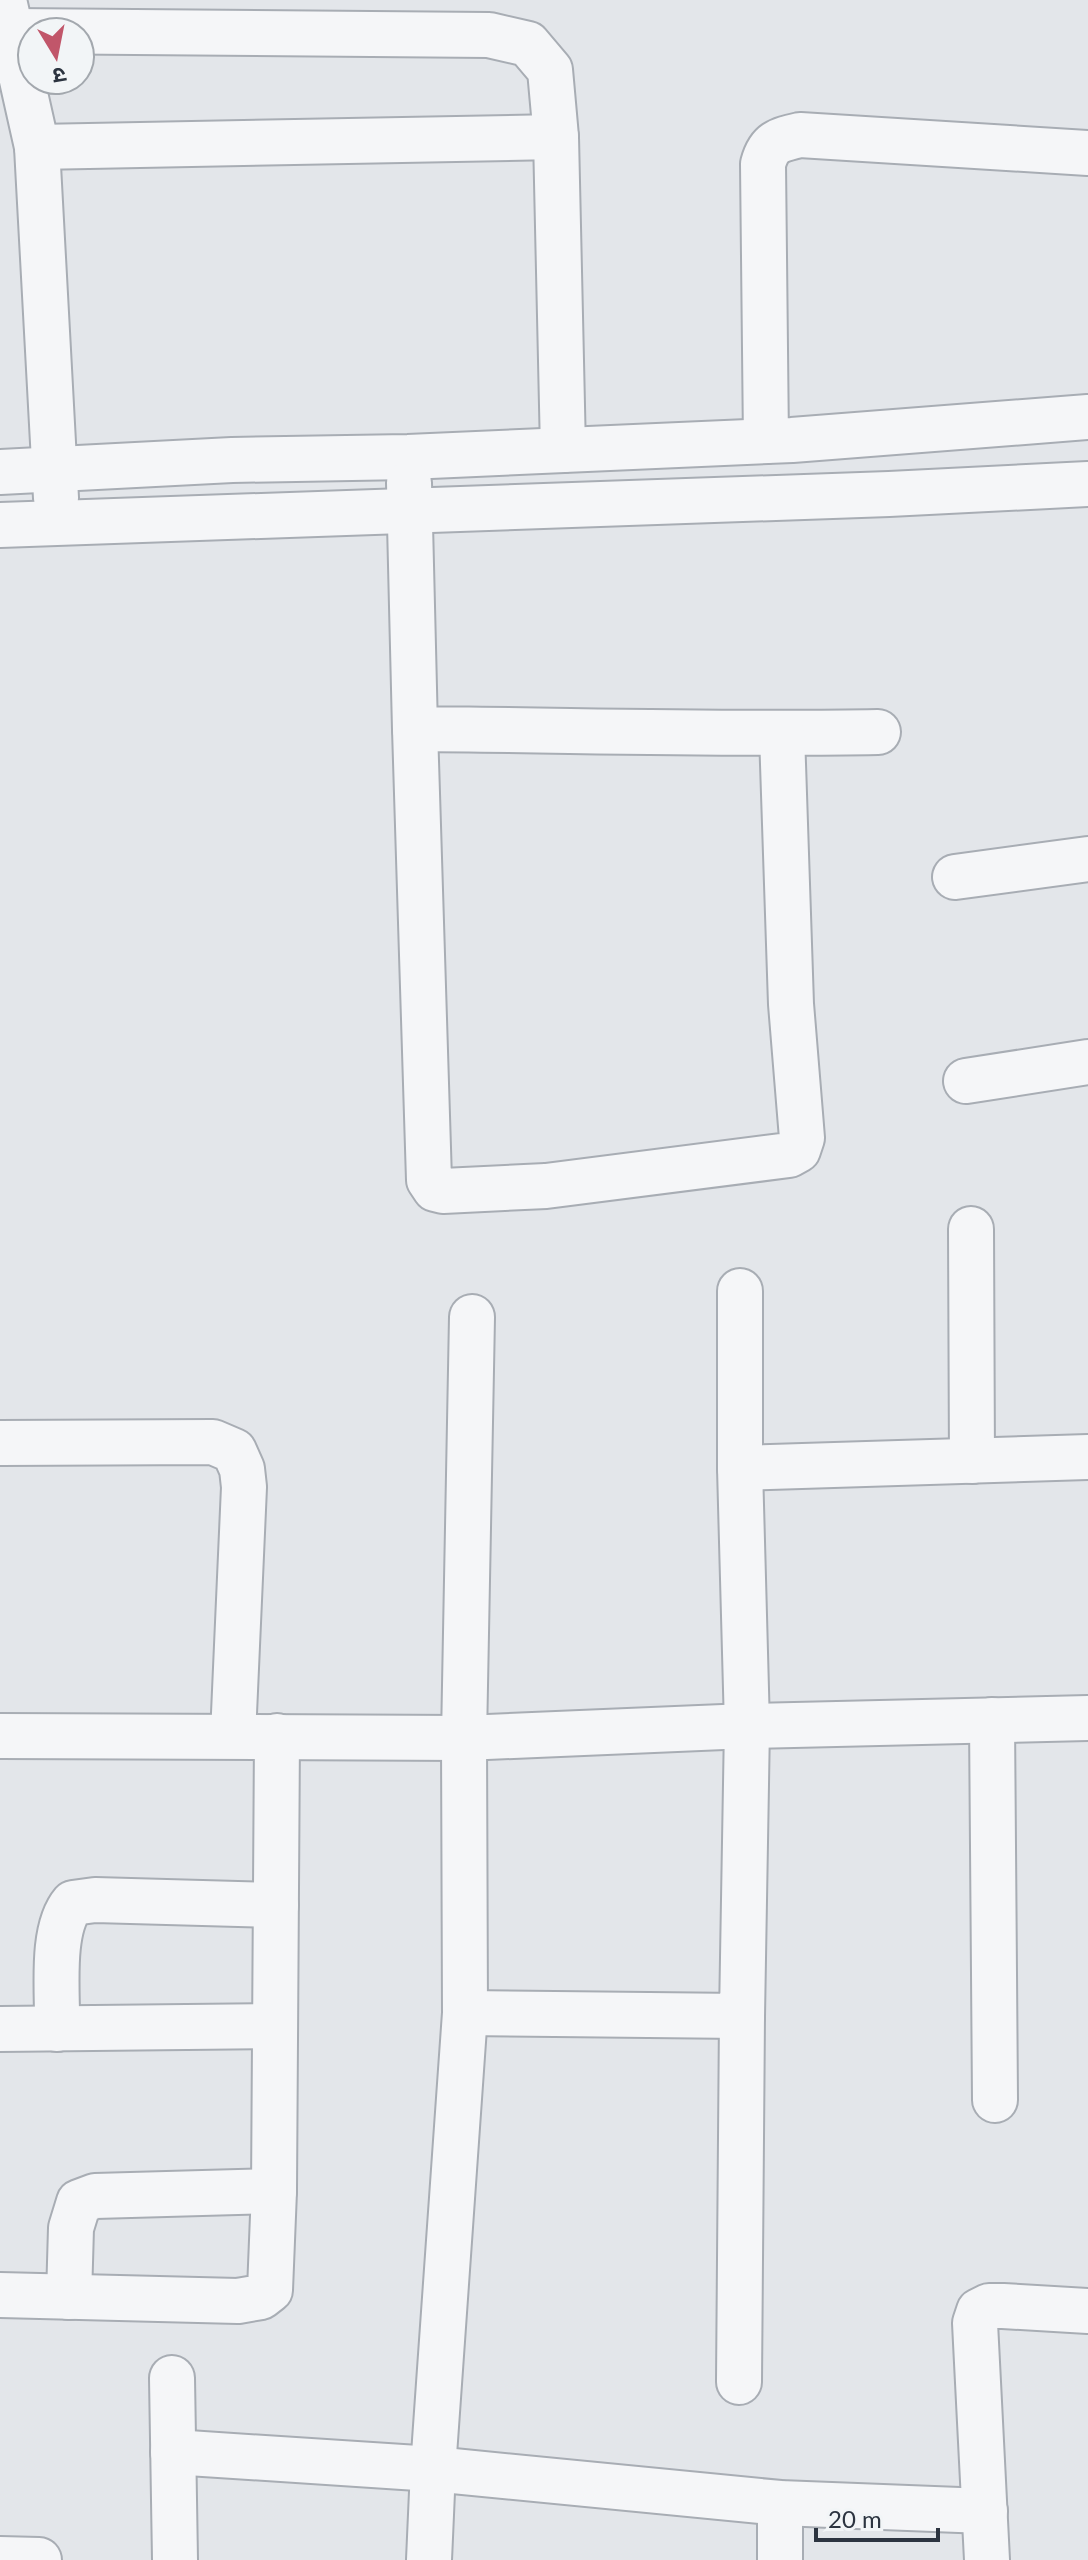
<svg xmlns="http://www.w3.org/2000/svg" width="1088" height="2560" font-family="Lato,'Noto Sans Devanagari',sans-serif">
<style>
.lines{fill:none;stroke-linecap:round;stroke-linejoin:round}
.minor-casing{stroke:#a8adb4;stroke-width:48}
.minor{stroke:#f5f6f8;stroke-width:44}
</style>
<rect width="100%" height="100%" fill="#e3e6ea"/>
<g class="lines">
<g class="minor-casing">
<g id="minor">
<polyline points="4,0 37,147 56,498"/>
<polyline points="13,31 489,35 528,44 550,70 556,137 563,450"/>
<polyline points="37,147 556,137"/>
<path d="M766,441L763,164C769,142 778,140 800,135L1088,153"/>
<polyline points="0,472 232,460 408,457 792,440 1088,417"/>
<path d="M409,483L415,729C570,730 724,735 878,732"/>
<polyline points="0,525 889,494 1088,484"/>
<polyline points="415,729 429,1180 435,1189 443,1191 546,1186 789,1155 798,1150 802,1138 791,1004 782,734"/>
<polyline points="955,877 1088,859"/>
<polyline points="966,1081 1088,1062"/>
<polyline points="971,1229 972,1461"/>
<polyline points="0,1443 213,1442 234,1451 242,1469 244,1487 233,1736"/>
<polyline points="740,1468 1088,1457"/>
<polyline points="992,1720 995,2100"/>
<polyline points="0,1736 464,1738 747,1726 1088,1718"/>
<polyline points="465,2013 742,2016 747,1726 740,1468 740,1291"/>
<polyline points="0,2029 275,2026"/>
<path d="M57,2029C58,1993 50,1930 73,1903L95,1900L276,1905"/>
<polyline points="0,2295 238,2301 261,2297 270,2290 274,2191 277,1736"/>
<polyline points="69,2297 71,2228 79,2202 95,2196 274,2191"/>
<polyline points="172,2378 175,2560"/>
<polyline points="739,2382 742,2016"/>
<polyline points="173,2452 433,2469 780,2503 985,2511"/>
<polyline points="0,2559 39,2560"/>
<polyline points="429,2560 433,2469 465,2013 464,1738 472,1317"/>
<polyline points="780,2560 780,2503"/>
<polyline points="987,2560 975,2323 979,2311 989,2306 1003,2306 1088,2311"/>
</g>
</g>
<use href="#minor" class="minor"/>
</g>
<g transform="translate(56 56) rotate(170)"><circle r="38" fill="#f2f5f7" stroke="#a3a8ae" stroke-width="2"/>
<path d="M0-6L14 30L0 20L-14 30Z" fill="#c1566a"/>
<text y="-12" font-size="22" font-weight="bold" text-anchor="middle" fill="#2c3440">उ</text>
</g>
<path d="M816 2528v12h122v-12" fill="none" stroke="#2c3440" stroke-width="4"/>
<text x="828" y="2528" font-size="24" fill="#2c3440" stroke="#f2f5f7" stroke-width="6" paint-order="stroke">20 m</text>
</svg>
